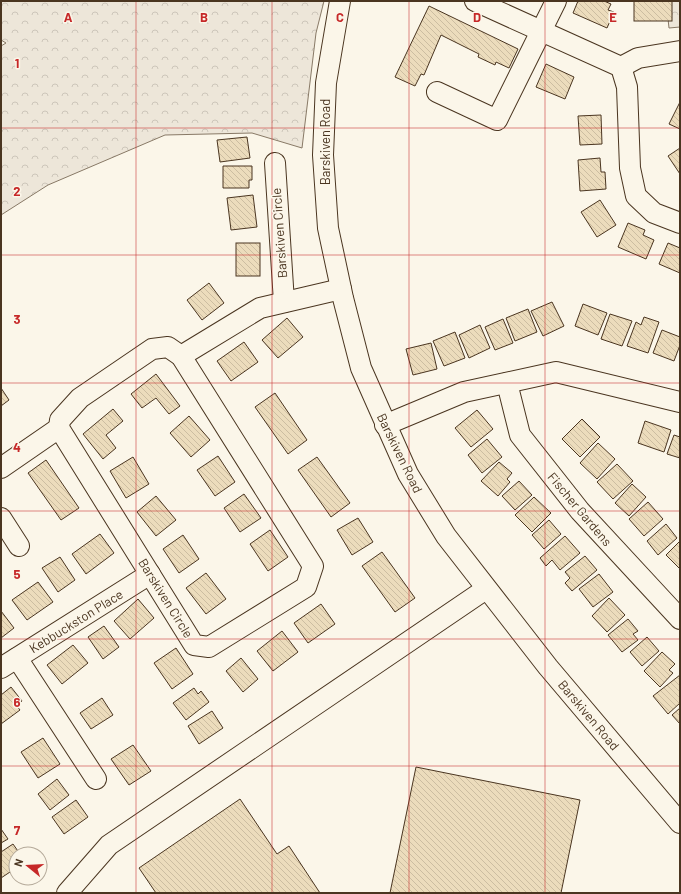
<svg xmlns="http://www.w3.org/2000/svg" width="681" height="894" font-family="Barlow,sans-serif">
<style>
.forest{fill:url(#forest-crowns);stroke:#887966}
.building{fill:url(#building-back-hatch);stroke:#4a3520}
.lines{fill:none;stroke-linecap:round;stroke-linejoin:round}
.minor-casing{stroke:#4a3520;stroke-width:22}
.minor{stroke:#fbf6e9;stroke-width:20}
.grid{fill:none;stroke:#c62828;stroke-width:1;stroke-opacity:0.55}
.labels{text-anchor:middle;stroke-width:3;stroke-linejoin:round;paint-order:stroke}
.street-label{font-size:13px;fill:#4a3520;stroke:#fbf6e9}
.grid-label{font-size:13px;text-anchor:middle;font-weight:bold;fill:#c62828;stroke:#fbf6e9;stroke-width:3;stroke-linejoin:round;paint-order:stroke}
</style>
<defs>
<pattern id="forest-crowns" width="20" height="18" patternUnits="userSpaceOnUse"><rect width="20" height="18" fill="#ede6d9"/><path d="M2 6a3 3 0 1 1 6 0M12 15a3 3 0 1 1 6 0" fill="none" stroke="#cdc6ba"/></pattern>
<pattern id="building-back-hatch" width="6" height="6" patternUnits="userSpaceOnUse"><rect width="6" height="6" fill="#ecdcbc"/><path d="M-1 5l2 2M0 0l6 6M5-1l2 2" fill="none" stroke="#ccbda1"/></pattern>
</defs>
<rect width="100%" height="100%" fill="#fbf6e9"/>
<g class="forest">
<polygon points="1,1 324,1 316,33 302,148 252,133 165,135 48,185 1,215 1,46 6,43 1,40"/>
<polygon points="666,1 680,1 680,27 669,28"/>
</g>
<g class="building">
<polygon points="578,1 604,1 611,4 608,10 614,12 607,28 573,13"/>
<rect x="634" y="1" width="38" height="20"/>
<polygon points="429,6 518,49 509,68 496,62 495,65 478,57 479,54 441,35 424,75 421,74 415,86 395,77"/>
<polygon points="546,64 574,77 565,99 536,87"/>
<polygon points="680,102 680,129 669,124"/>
<polygon points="601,115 602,144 580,145 578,116"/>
<polygon points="247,137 250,158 220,162 217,140"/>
<polygon points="680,148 680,174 668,156"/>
<polygon points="600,158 601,172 605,172 606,189 580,191 578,160"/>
<polygon points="223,166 252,166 252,180 249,180 249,188 223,188"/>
<polygon points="253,195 257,227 231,230 227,198"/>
<polygon points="600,200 616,225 597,237 581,212"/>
<polygon points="628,223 645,230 643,235 654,240 646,259 618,247"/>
<rect x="236" y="243" width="24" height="33"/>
<polygon points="668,243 680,248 680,273 659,264"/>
<polygon points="209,283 224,303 202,320 187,300"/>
<polygon points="552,302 564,326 543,336 531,311"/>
<polygon points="583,304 607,313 598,335 575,326"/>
<polygon points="528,309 537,332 515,341 506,318"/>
<polygon points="610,314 632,321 622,346 601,339"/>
<polygon points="644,317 659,322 648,353 627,346 636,322 641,325"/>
<polygon points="287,318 303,337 278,358 262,340"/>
<polygon points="503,319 513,343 495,350 485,327"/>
<polygon points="480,325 490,348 469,358 459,335"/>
<polygon points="662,330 680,337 680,345 674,361 653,353"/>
<polygon points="455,332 465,358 444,366 433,341"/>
<polygon points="244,342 258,362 231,381 217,361"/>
<polygon points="431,343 437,369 413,375 406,349"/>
<polygon points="156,374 180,406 169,414 156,398 142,408 131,394"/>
<polygon points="1,388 9,400 1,406"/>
<polygon points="275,393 307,440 288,454 255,407"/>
<polygon points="113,409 123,421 106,435 116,448 103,459 83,434"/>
<polygon points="477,410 493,429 471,447 455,428"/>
<polygon points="189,416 210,440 191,457 170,433"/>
<polygon points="582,419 600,437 580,457 562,439"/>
<polygon points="645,421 671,430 664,452 638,443"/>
<polygon points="674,435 680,437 680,458 667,454"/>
<polygon points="487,439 502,457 482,473 468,455"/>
<polygon points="598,443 615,459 597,479 580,463"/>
<polygon points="218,456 235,482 215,496 197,470"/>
<polygon points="133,457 149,484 126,498 110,471"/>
<polygon points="317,457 350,503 331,517 298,470"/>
<polygon points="46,460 79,508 61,520 28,473"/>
<polygon points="499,462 512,473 507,479 510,482 498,496 481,481"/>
<polygon points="617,464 633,481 613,499 597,482"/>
<polygon points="519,481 532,495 515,510 502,496"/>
<polygon points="632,484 646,497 629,516 615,503"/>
<polygon points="244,494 261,518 240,532 224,508"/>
<polygon points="156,496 176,520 156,536 137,512"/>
<polygon points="534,497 551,513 532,532 515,515"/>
<polygon points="648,502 663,519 644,536 629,519"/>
<polygon points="358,518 373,542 352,555 337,530"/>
<polygon points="549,520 561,534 544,549 532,535"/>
<polygon points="666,524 677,538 658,555 647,541"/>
<polygon points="270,530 288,557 268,571 250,544"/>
<polygon points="100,534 114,553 86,574 72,554"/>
<polygon points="183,535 199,559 179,573 163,549"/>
<polygon points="565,536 580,553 560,570 552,560 546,566 540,558"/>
<polygon points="680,541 680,569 666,555"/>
<polygon points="382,552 415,598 395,612 362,566"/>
<polygon points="585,556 597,570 572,591 565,583 570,578 565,572"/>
<polygon points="60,557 75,580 58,592 42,568"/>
<polygon points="206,573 226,599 206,614 186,588"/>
<polygon points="599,574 613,592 593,607 579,589"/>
<polygon points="38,582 53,602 27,620 12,600"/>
<polygon points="609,598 625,615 607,632 592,616"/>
<polygon points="138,599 154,618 130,639 114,621"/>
<polygon points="321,604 335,624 308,643 294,623"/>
<polygon points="1,611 14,628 1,638"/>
<polygon points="628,619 638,631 633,634 638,640 622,652 608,635"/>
<polygon points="104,626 119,647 103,659 88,637"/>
<polygon points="282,631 298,652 273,671 257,651"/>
<polygon points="647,637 659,651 642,666 630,652"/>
<polygon points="73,645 88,663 62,684 47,665"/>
<polygon points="176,648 193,674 172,689 154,663"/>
<polygon points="662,652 675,664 669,670 673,673 660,687 644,671"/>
<polygon points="241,658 258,679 243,692 226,671"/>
<polygon points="680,675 680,703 668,714 653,696"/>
<polygon points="11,687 22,701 16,705 20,710 1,724 1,695"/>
<polygon points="194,688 198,694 201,691 209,702 186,720 173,703"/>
<polygon points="102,698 113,715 91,729 80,713"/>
<polygon points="680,708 680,724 672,715"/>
<polygon points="212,711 223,728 199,744 188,726"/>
<polygon points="43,738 60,764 38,778 21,752"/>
<polygon points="133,745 151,771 129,785 111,759"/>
<polygon points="416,767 580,800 561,893 390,893"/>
<polygon points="57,779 69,795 50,810 38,794"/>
<polygon points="240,799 277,854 289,846 320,893 156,893 139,868"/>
<polygon points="76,800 88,817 64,834 52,817"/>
<polygon points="1,829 8,839 1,843"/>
<polygon points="13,844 20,854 16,854 16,868 1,878 1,852"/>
</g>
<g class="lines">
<g class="minor-casing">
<g id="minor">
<polyline points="340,1 326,83 323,155 328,228 343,298 361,368 408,474 446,536 548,667 680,823"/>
<polyline points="475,1 621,67 627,87 630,168 636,196 654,213 680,223"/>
<polyline points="621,67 638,58 680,51"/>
<polyline points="437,92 497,120 556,1"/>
<polyline points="275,163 284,302"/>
<polygon points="168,347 181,356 313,566 306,587 209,647 194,645 59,428 60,420 80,398 152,349"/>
<polyline points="181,356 260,308 341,289"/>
<polyline points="507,383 520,435 580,511 680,619"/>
<polyline points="385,425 464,392 556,372 680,402"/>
<polyline points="1,468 59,428"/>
<polyline points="1,518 19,546"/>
<polyline points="17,658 96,779"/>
<polyline points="1,668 150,574"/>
<polyline points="67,893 109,845 486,589"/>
</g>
</g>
<use href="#minor" class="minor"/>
</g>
<path class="grid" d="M136,1V893M272,1V893M409,1V893M545,1V893M1,128H680M1,255H680M1,383H680M1,511H680M1,639H680M1,766H680"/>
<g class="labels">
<g class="street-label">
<text transform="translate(325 142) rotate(-90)" y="5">Barskiven Road</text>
<text transform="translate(279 233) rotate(-94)" y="5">Barskiven Circle</text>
<text transform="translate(400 453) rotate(64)" y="5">Barskiven Road</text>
<text transform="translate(580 509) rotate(50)" y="5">Fischer Gardens</text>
<text transform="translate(166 598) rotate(58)" y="5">Barskiven Circle</text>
<text transform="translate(76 621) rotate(-32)" y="5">Kebbuckston Place</text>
<text transform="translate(589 715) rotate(50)" y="5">Barskiven Road</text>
</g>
</g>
<g class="grid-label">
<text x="68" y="22">A</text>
<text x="204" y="22">B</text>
<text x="340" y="22">C</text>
<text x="477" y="22">D</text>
<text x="613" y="22">E</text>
<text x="17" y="68">1</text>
<text x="17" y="196">2</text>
<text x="17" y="324">3</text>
<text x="17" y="452">4</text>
<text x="17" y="579">5</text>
<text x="17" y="707">6</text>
<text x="17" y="835">7</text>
</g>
<rect width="681" height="894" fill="none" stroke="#4a3520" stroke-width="4"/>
<g transform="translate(28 866) rotate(288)"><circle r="19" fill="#fbf6e9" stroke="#b4a999"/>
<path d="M0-3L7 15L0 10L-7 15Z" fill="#c62828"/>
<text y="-6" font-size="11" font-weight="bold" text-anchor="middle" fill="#4a3520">N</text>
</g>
</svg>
